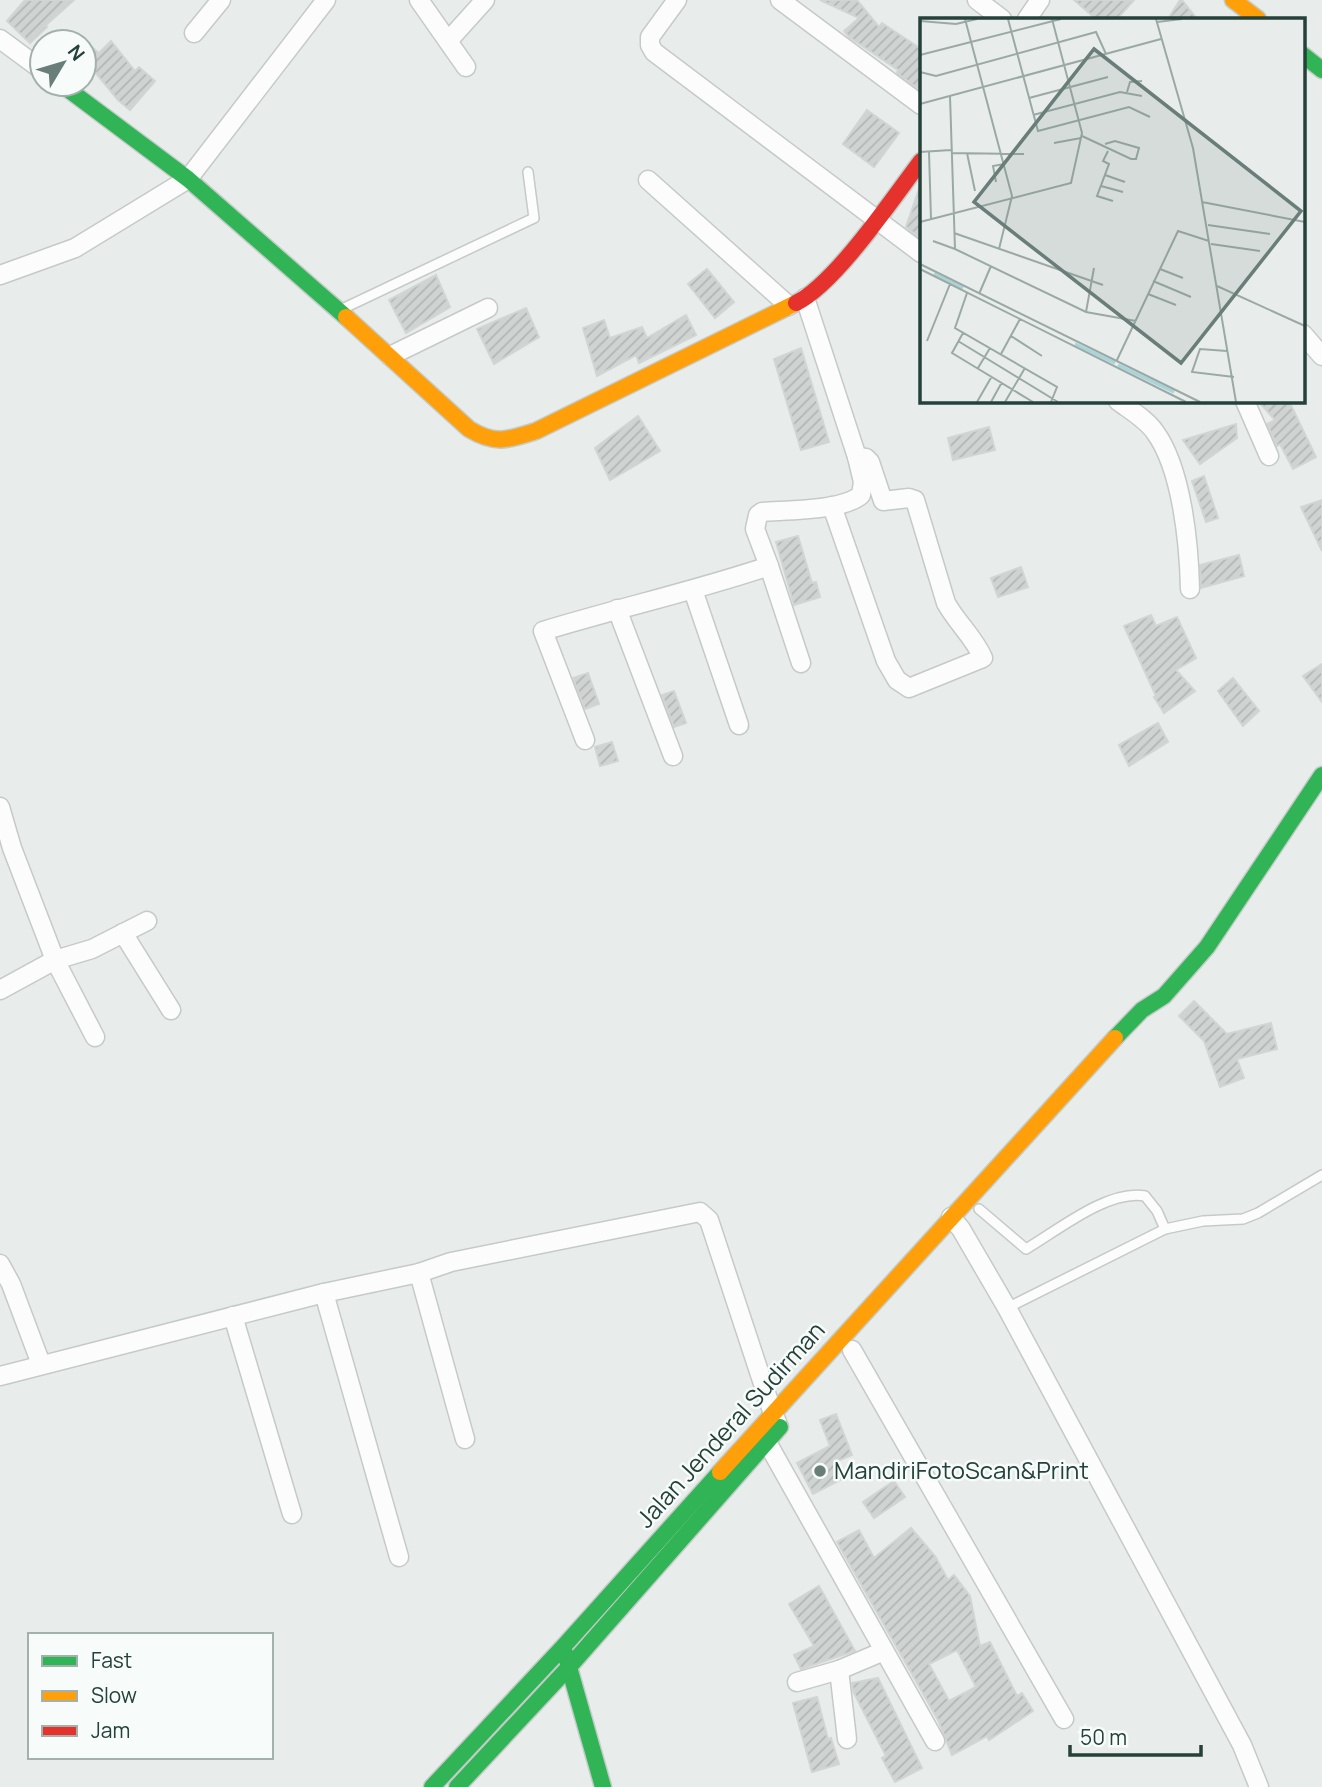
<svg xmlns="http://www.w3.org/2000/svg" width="1322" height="1787" font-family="Manrope,sans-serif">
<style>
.building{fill:url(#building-hatch);stroke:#d1d6d4;stroke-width:2;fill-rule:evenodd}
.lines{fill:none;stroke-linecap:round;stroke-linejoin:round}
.lane-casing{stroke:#c5cac8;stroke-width:12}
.street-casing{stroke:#c5cac8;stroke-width:21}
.fast-casing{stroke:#c3cbc8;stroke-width:19}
.slow-casing{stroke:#c3cbc8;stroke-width:19}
.jam-casing{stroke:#c3cbc8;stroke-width:19}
.lane{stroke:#fcfcfc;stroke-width:9}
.street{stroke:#fcfcfc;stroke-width:18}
.fast{stroke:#30b455;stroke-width:16}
.slow{stroke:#ff9f0a;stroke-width:16}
.jam{stroke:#e5322d;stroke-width:16}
.poi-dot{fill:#697e78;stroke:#f7fbf9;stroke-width:2.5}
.labels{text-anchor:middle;stroke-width:5;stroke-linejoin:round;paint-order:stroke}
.street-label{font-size:24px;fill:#24423a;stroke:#f7fbf9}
.poi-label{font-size:24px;fill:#24423a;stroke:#f7fbf9;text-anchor:start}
.inset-river{fill:none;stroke:#a9d4db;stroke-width:3.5}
.inset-road{fill:none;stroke:#9aa9a4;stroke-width:2}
.view{fill:#697e78;fill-opacity:0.15;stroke:#697e78;stroke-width:3.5}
.inset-edge{fill:none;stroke:#24423a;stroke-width:3.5}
</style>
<defs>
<pattern id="building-hatch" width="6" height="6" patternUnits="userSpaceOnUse" patternTransform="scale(1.75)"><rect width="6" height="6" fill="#cfd4d2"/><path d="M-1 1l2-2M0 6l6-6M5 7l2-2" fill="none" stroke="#b2b7b5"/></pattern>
</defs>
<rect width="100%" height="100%" fill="#e8edeb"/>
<g class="building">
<polygon points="25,0 74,0 45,26 47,27 30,43 7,21"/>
<polygon points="820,0 857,0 879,27 882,23 921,49 921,91 897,73 898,70 849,37 844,31 859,18"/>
<polygon points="1074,0 1134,0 1117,19 1096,19"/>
<polygon points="1180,0 1182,0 1197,19 1168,19"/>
<polygon points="84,41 99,53 111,41 135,71 139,67 155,81 130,110 118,100 84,59"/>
<polygon points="867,110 899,133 874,167 843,144"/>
<polygon points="919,189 921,189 921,239 906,227"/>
<polygon points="707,269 734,302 715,318 688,284"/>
<polygon points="436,275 450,307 406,333 389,300"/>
<polygon points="526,308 539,337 494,364 477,329"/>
<polygon points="686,315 696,335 639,363 636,355 597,376 583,328 604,320 610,338 642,327 647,338"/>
<polygon points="801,348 829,442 801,450 774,359"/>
<polygon points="1258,401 1289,401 1316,457 1293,469 1280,444 1277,446 1267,424 1275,420"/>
<polygon points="638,416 660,451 610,480 595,448"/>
<polygon points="1236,424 1237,438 1200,464 1183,440"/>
<polygon points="989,427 995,450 953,460 948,438"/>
<polygon points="1204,476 1218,518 1206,522 1192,481"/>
<polygon points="1322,500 1322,551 1301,507"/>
<polygon points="798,536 812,583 816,582 820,597 794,605 776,542"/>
<polygon points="1239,555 1244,576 1201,588 1200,565"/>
<polygon points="1021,567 1028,587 998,597 991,578"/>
<polygon points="1151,615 1156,626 1177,617 1196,658 1176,670 1195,691 1164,713 1154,697 1156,696 1124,626"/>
<polygon points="1322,664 1322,702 1303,676"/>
<polygon points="588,673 599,704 585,709 573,678"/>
<polygon points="1233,678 1259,711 1243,726 1218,691"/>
<polygon points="674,691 686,723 674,727 662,695"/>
<polygon points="1158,723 1168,742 1129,766 1119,745"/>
<polygon points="612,742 618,761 600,766 595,747"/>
<polygon points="1194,1001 1227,1034 1271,1023 1277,1049 1237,1059 1244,1078 1220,1087 1204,1041 1179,1016"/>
<polygon points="836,1414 852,1455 835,1462 844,1478 813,1494 797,1463 830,1446 820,1420"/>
<polygon points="894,1481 905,1497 874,1518 863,1502"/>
<path d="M911,1528L935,1556L948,1580L954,1575L970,1596L980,1646L990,1642L1017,1696L1022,1693L1033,1711L989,1740L987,1736L952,1755L938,1720L837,1542L859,1530L874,1558ZM957,1650L976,1687L949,1701L929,1664Z"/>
<polygon points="819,1586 855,1651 801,1669 794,1655 814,1646 789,1604"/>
<polygon points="878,1678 922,1768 895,1782 882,1758 886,1756 853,1691 852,1683"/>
<polygon points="817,1697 828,1739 831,1738 839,1764 812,1772 793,1703"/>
</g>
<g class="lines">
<g class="lane-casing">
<g id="lane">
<polyline points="340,310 534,218 528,172"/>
<path d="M979,1209L1026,1249C1057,1231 1108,1189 1145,1196L1157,1211L1165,1229"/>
<polyline points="1007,1308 1165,1229 1203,1221 1243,1219 1258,1213 1322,1175"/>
</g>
</g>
<g class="street-casing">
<g id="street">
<polyline points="419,0 466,67"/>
<polyline points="677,0 650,37 650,45 654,52 921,253"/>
<polyline points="780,0 921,105"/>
<polyline points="977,0 1002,19"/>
<polyline points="1027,19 1040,0"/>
<polyline points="194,33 221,0"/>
<polyline points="0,39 42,70"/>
<polyline points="449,40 485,0"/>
<polyline points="648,180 789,306"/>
<polyline points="0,275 75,248 188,179 326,0"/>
<polyline points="1303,334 1322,356"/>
<polyline points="390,356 488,308"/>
<path d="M1118,401C1130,410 1146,419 1155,432C1182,469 1189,544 1190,589"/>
<polyline points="1245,401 1269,456"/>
<path d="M832,506L886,661L897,680L909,688L983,658C974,637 957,623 946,603L915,500L909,498L883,501L870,462L866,458L857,457"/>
<polyline points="769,566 801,663"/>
<polyline points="693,590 739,725"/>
<polyline points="617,609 673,756"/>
<path d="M585,740L543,631C618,608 695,591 769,566L755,529L758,515L762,512C788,510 842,511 861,495L863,482L857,457L805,298"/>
<polyline points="0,807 12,848 55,960 95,1037"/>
<polyline points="123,933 171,1010"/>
<polyline points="0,990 55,960 92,949 147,921"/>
<polyline points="951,1217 961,1229 1007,1308 1242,1745 1259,1787"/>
<polyline points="0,1264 11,1284 41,1364"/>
<polyline points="419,1273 465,1439"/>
<polyline points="324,1293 399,1557"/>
<polyline points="233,1316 292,1514"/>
<polyline points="852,1350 1064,1719"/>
<polyline points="0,1376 324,1293 419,1273 451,1262 700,1212 709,1220 773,1414 777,1422"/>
<polyline points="768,1444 935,1741"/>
<polyline points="839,1670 847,1739"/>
<polyline points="797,1682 839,1670 884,1651"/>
</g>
</g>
<g class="fast-casing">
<g id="fast">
<polyline points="1303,55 1322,70"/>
<polyline points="61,84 188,179 346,317"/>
<polyline points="1115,1038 1142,1010 1164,996 1207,947 1322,775"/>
<polyline points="565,1653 603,1787"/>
<polyline points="432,1787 563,1647 720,1472"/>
<polyline points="457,1787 570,1666 780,1427"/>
</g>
</g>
<g class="slow-casing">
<g id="slow">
<polyline points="1233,0 1258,19"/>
<path d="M346,317L469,429C495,445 508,440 536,431L796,303"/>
<polyline points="720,1472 1115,1038"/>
</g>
</g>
<g class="jam-casing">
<path id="jam" d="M796,303C836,283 893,198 921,161"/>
</g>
<use href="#lane" class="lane"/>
<use href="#street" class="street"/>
<use href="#fast" class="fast"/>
<use href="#slow" class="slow"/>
<use href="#jam" class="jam"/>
</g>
<circle class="poi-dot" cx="820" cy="1471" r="7"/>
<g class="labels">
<g class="street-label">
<text transform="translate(731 1425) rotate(-48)" y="8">Jalan Jenderal Sudirman</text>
</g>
<g class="poi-label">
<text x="834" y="1479">MandiriFotoScan&amp;Print</text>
</g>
</g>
<g transform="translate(920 18)">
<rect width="385" height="385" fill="#e8edeb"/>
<path class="inset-river" d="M14,256L43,270M155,326L195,345M198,347L254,374"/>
<path class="inset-road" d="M45,1L92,178L79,231M88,1L118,113L209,89L230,99M236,1L273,130L316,384M0,3L36,6L57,1M237,4L262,1M0,37L141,1M0,54L16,58L176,14L186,36M207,74L210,64L222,63M30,78L35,231L166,294L216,303M109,80L188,59M0,86L241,21M113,97L200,74L222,78M162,118L211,141H216L219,130L195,123L185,126M134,125L161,120M188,133L183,143L189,146L177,178L193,183M0,134L31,132M9,134L11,201M31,135L104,136M47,135L55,173M185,157L205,164M76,164L73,148L84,146M181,168L203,174M282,184L385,204M0,204L151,165L162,115L132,1M288,207L350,216M34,215L183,267M13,223L35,231M291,226L340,233M0,246L280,384M0,251L266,384M240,251L263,260M233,263L271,279M297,268L385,308M47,275L35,310L137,369L131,384M59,276L71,248M228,276L256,287M166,294L174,250M43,315L32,335L113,384M91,318L122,338M7,323L30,266M38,323L138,384M307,333L280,331L272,354L314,359M81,336L100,301M197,342L258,213L289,223M58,350L70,330M57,384L72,358M71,384L82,364M85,384L105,350"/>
<path class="view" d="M174,31L381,193L261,345L54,184Z"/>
<rect width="385" height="385" class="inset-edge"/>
</g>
<rect x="28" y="1633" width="245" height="126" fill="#f7fbf9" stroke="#a3b1ad" stroke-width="2"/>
<rect x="42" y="1656" width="35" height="10" fill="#30b455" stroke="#a3b1ad" stroke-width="2"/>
<text x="91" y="1668" font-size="21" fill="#24423a">Fast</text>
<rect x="42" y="1691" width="35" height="10" fill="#ff9f0a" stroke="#a3b1ad" stroke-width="2"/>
<text x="91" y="1703" font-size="21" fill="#24423a">Slow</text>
<rect x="42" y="1726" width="35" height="10" fill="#e5322d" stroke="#a3b1ad" stroke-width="2"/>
<text x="91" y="1738" font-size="21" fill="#24423a">Jam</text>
<g transform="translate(63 63) rotate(52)"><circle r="33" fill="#f7fbf9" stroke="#a3b1ad" stroke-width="2"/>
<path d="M0-5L12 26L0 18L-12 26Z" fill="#697e78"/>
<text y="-10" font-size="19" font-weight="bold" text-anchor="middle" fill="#24423a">N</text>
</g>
<path d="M1070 1745v10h131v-10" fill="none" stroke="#24423a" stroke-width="3.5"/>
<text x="1080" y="1745" font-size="21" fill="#24423a" stroke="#f7fbf9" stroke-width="5" paint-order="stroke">50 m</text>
</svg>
